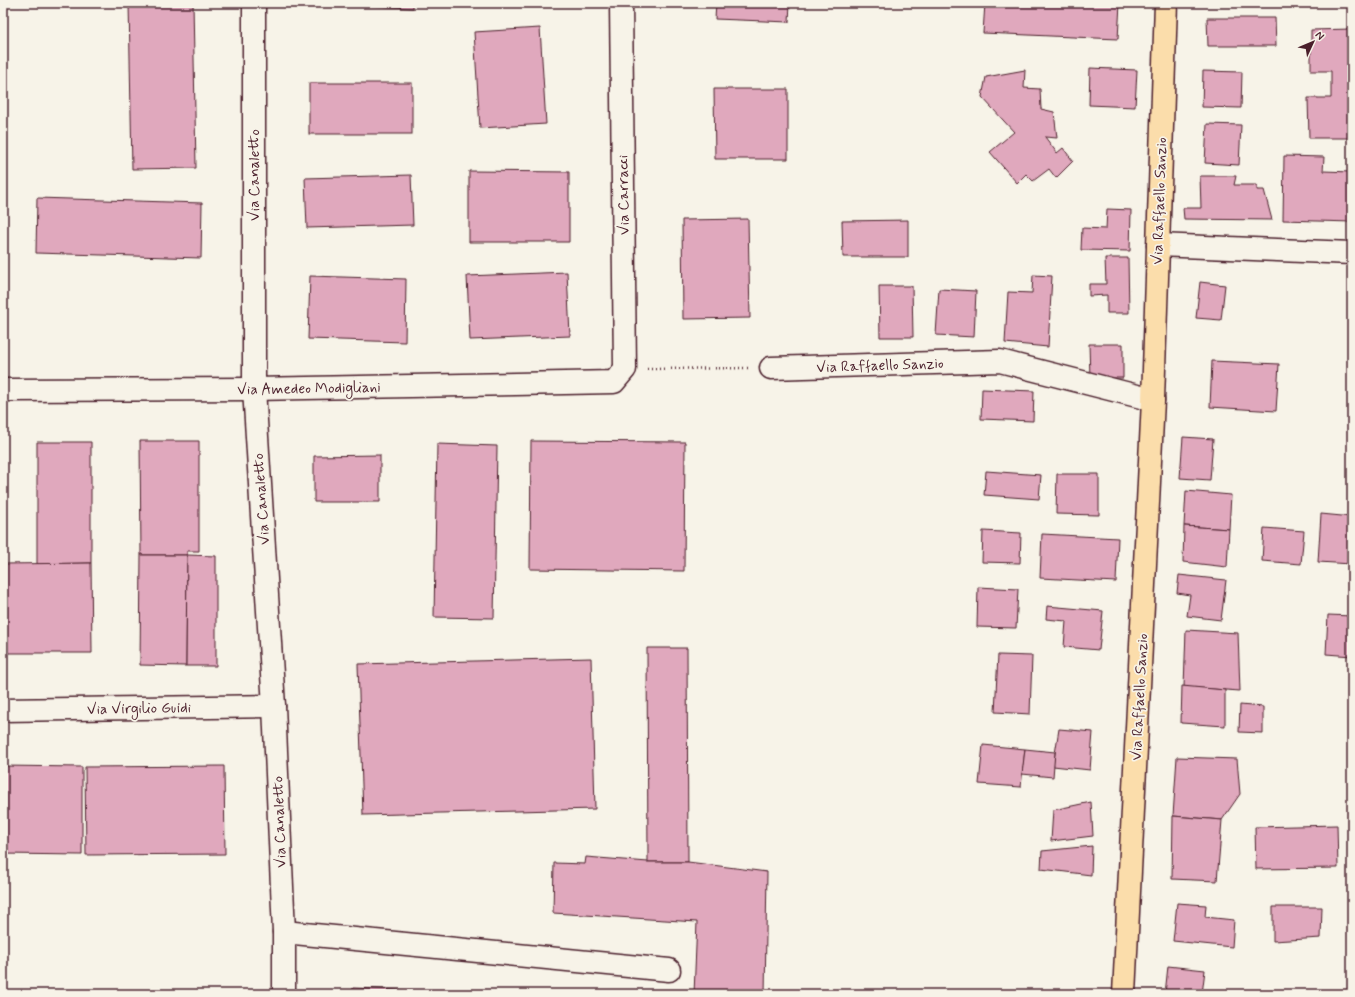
<svg xmlns="http://www.w3.org/2000/svg" width="1355" height="997" font-family="Mynerve,sans-serif">
<style>
.building{fill:#e0a8bd;stroke:#4a1f2b}
.lines{fill:none;stroke-linecap:round;stroke-linejoin:round}
.minor-casing{stroke:#4a1f2b;stroke-width:25}
.major-casing{stroke:#4a1f2b;stroke-width:25}
.path{stroke:#4a1f2b;stroke-width:2.5;stroke-dasharray:1 3;stroke-linecap:butt}
.minor{stroke:#f7f3e8;stroke-width:22}
.major{stroke:#fbddab;stroke-width:22}
.labels{text-anchor:middle;stroke-width:3.5;stroke-linejoin:round;paint-order:stroke}
.street-label{font-size:15px;fill:#4a1f2b;stroke:#f7f3e8}
</style>
<rect width="100%" height="100%" fill="#f7f3e8"/>
<filter id="ink" filterUnits="userSpaceOnUse"><feTurbulence type="fractalNoise" baseFrequency=".025" numOctaves="2"/><feDisplacementMap in="SourceGraphic" scale="8" xChannelSelector="R" yChannelSelector="G"/><feConvolveMatrix kernelMatrix="1 2 1 2 8 2 1 2 1" color-interpolation-filters="sRGB"/></filter>
<g filter="url(#ink)">
<g class="building">
<polygon points="129,3 193,3 196,168 132,169"/>
<polygon points="312,3 413,3 413,8"/>
<polygon points="716,3 790,3 789,22 715,19"/>
<polygon points="985,3 1120,3 1118,39 983,33"/>
<polygon points="1207,18 1275,18 1276,46 1208,46"/>
<polygon points="540,28 546,124 480,128 474,32"/>
<polygon points="1352,29 1352,138 1309,138 1308,98 1331,98 1331,71 1311,71 1311,30"/>
<polygon points="1090,68 1137,70 1135,107 1089,105"/>
<polygon points="1025,70 1024,88 1040,89 1041,109 1054,112 1057,138 1045,137 1057,153 1063,148 1073,161 1056,178 1049,169 1033,181 1026,174 1017,183 990,152 1014,132 982,97 986,77"/>
<polygon points="1203,71 1242,72 1241,108 1202,107"/>
<rect x="309" y="83" width="103" height="51"/>
<polygon points="714,89 788,89 788,159 715,159"/>
<polygon points="1207,124 1241,125 1239,165 1205,163"/>
<polygon points="1284,156 1324,157 1323,171 1351,172 1352,164 1352,222 1283,220"/>
<polygon points="469,171 569,172 569,242 469,242"/>
<polygon points="411,175 413,225 307,228 305,178"/>
<polygon points="1200,176 1236,176 1234,185 1257,185 1257,190 1264,190 1272,220 1184,219 1183,208 1201,208"/>
<polygon points="37,198 202,203 201,258 36,253"/>
<polygon points="1107,209 1131,210 1130,251 1081,250 1082,228 1106,229"/>
<polygon points="748,219 750,318 683,319 682,220"/>
<polygon points="908,220 908,257 843,257 842,221"/>
<polygon points="1105,258 1128,258 1129,313 1107,313 1107,295 1089,296 1089,284 1106,284"/>
<polygon points="567,272 570,336 470,340 467,276"/>
<polygon points="1033,275 1052,276 1048,347 1005,343 1008,292 1032,293"/>
<polygon points="310,276 406,279 405,342 308,339"/>
<polygon points="1200,282 1225,285 1221,320 1196,318"/>
<polygon points="879,286 912,286 913,337 880,337"/>
<polygon points="939,289 976,291 974,337 936,335"/>
<polygon points="1089,344 1123,344 1123,378 1090,378"/>
<polygon points="1212,361 1279,364 1276,411 1210,407"/>
<polygon points="982,389 1034,391 1033,421 981,419"/>
<polygon points="1183,437 1213,439 1210,480 1180,478"/>
<polygon points="140,441 199,441 199,551 187,551 187,555 141,555"/>
<polygon points="531,441 685,442 684,571 530,569"/>
<polygon points="37,442 91,442 91,563 37,564"/>
<polygon points="437,444 497,446 494,618 434,617"/>
<polygon points="380,455 380,502 314,502 314,456"/>
<polygon points="986,471 1041,475 1039,499 984,495"/>
<polygon points="1057,474 1099,474 1099,515 1056,514"/>
<polygon points="1186,491 1231,495 1229,529 1184,526"/>
<polygon points="1321,514 1352,517 1352,564 1318,562"/>
<polygon points="1184,526 1229,529 1227,567 1183,562"/>
<polygon points="1264,528 1304,531 1301,564 1262,561"/>
<polygon points="983,531 1021,533 1020,563 982,562"/>
<polygon points="1042,534 1118,538 1116,582 1040,578"/>
<polygon points="141,555 187,555 186,666 140,665"/>
<polygon points="187,555 216,556 216,666 186,666"/>
<polygon points="91,563 92,653 3,653 3,564"/>
<polygon points="1179,575 1226,580 1221,620 1187,616 1190,595 1177,593"/>
<polygon points="978,587 1018,589 1016,628 977,627"/>
<polygon points="1047,606 1103,611 1099,650 1064,647 1066,621 1046,619"/>
<polygon points="1328,615 1352,616 1352,656 1326,654"/>
<polygon points="1186,630 1238,633 1240,691 1184,687"/>
<polygon points="647,648 687,648 688,862 648,862"/>
<polygon points="998,655 1032,656 1030,714 995,712"/>
<polygon points="591,658 595,809 363,815 358,664"/>
<polygon points="1182,686 1225,690 1225,726 1181,723"/>
<polygon points="1240,705 1263,707 1263,733 1239,732"/>
<polygon points="1059,729 1093,732 1090,770 1053,766"/>
<polygon points="983,745 1025,749 1021,787 979,784"/>
<polygon points="1025,749 1055,752 1053,777 1022,774"/>
<polygon points="1177,757 1237,759 1240,794 1222,820 1173,816"/>
<polygon points="3,766 82,767 82,855 3,854"/>
<polygon points="224,766 225,854 86,855 85,767"/>
<polygon points="1091,802 1093,836 1051,841 1053,810"/>
<polygon points="1173,816 1222,820 1217,881 1172,879"/>
<polygon points="1337,825 1338,868 1256,869 1255,827"/>
<polygon points="1092,846 1091,875 1041,869 1042,851"/>
<polygon points="586,857 648,862 688,862 767,872 765,994 694,994 697,922 553,913 554,863 585,864"/>
<polygon points="1177,903 1206,905 1205,917 1234,920 1232,947 1173,941"/>
<polygon points="1273,907 1322,907 1321,938 1273,941"/>
<polygon points="1168,966 1205,970 1202,994 1165,994"/>
<polygon points="353,988 487,994 352,994"/>
</g>
<g class="lines">
<g class="minor-casing">
<g id="minor">
<polyline points="254,3 254,389 274,706 284,932 284,994"/>
<polyline points="1158,245 1352,253"/>
<polyline points="771,368 1000,361 1153,400"/>
<polyline points="3,390 254,389 614,382 625,369 621,3"/>
<polyline points="3,710 274,706"/>
<polyline points="284,932 669,970"/>
</g>
</g>
<g class="major-casing">
<polyline id="major" points="1124,994 1153,400 1166,3"/>
</g>
<polyline class="path" points="647,369 750,368"/>
<use href="#minor" class="minor"/>
<use href="#major" class="major"/>
</g>
</g>
<g class="labels">
<g class="street-label">
<text transform="translate(254 175) rotate(-90)" y="5">Via Canaletto</text>
<text transform="translate(623 195) rotate(-91)" y="5">Via Carracci</text>
<text transform="translate(1159 201) rotate(-88)" y="5">Via Raffaello Sanzio</text>
<text transform="translate(880 365) rotate(-2)" y="5">Via Raffaello Sanzio</text>
<text transform="translate(309 388) rotate(-1)" y="5">Via Amedeo Modigliani</text>
<text transform="translate(261 499) rotate(-94)" y="5">Via Canaletto</text>
<text transform="translate(1139 697) rotate(-87)" y="5">Via Raffaello Sanzio</text>
<text transform="translate(139 708) rotate(-1)" y="5">Via Virgilio Guidi</text>
<text transform="translate(279 822) rotate(-92)" y="5">Via Canaletto</text>
</g>
</g>
<rect width="1355" height="997" fill="none" stroke="#f7f3e8" stroke-width="16"/>
<rect x="8" y="8" width="1339" height="981" fill="none" stroke="#4a1f2b" stroke-width="1.5" filter="url(#ink)"/>
<g transform="translate(1313 42) rotate(46)" stroke="#f7f3e8" stroke-width="3" paint-order="stroke">
<path d="M0-3L7 15L0 10L-7 15Z" fill="#4a1f2b"/>
<text y="-6" font-size="11" font-weight="bold" text-anchor="middle" fill="#4a1f2b">N</text>
</g>
</svg>
